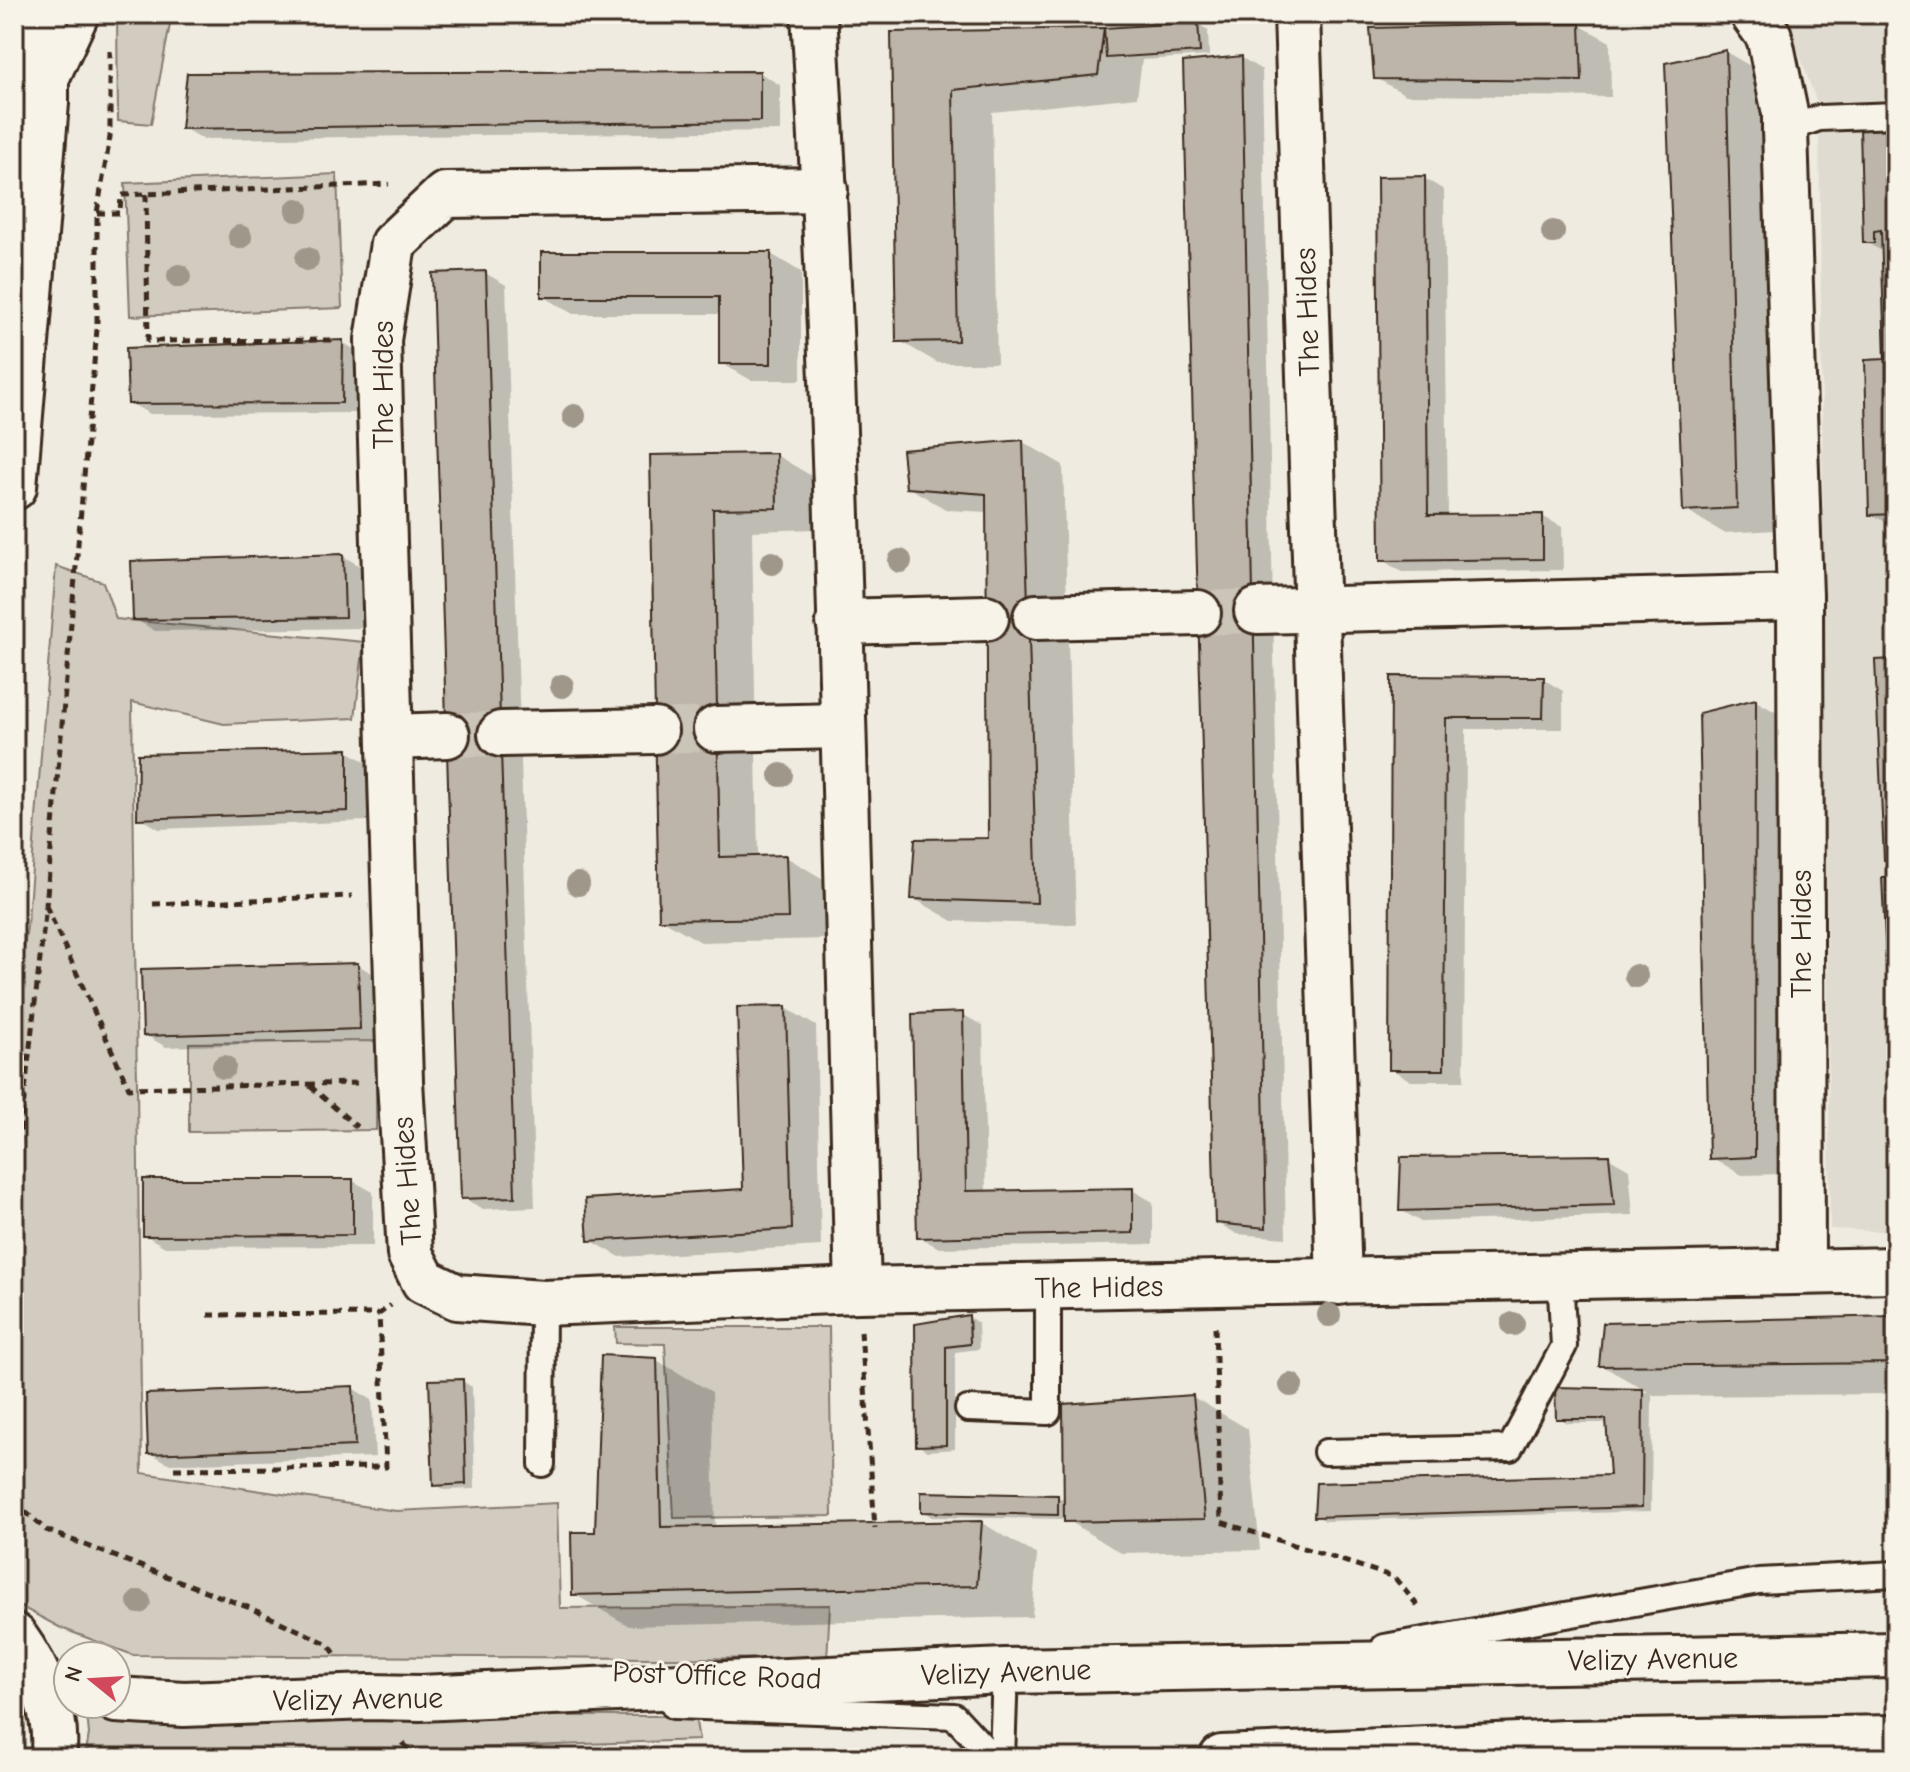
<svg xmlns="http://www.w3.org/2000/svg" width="1910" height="1772" font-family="'Comic Neue',sans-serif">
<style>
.built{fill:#e0dbd0}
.green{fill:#d1cbc0;stroke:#867a6f;stroke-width:2}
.shadow{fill:#0003}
.building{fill:#bdb5aa;stroke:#3b2a1e;stroke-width:2}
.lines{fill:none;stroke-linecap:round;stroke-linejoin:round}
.street-tunnel{stroke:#cbc4b9;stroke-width:44;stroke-dasharray:44 22;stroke-linecap:butt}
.lane-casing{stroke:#3b2a1e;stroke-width:30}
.street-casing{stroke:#3b2a1e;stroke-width:50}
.secondary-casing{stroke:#3b2a1e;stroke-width:50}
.primary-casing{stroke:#3b2a1e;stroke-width:50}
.path{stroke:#3b2a1e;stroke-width:5;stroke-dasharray:8 6;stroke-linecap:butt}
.lane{stroke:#f7f3e8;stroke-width:24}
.street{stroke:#f7f3e8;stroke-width:44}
.secondary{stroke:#f7f3e8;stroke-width:44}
.primary{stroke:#f7f3e8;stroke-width:44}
.tree{fill:#a0978b}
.labels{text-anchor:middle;stroke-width:6;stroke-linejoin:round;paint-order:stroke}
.street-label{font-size:30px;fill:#3b2a1e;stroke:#f7f3e8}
</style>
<rect width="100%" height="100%" fill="#efebe0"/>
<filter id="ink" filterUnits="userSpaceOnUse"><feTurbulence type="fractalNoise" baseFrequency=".0125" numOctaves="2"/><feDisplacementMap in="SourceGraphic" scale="16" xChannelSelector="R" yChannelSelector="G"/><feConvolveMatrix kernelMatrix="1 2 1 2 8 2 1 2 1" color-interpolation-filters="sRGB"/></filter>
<g filter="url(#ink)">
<polygon class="built" points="1785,14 1896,14 1896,1232 1830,1229 1819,109"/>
<g class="green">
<polygon points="117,14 172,14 151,124 118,121"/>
<polygon points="337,174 342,308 130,316 125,183"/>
<polygon points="56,566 103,582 116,619 364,642 355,718 224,724 132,702 142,1473 396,1511 557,1503 560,1608 830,1605 827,1659 133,1655 61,1628 14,1603 14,1020 28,919"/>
<polygon points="376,1041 376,1130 189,1132 189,1043"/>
<polygon points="615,1327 829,1327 832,1516 674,1518 665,1344 616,1343"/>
<polygon points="86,1704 117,1715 695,1716 699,1740 187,1758 85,1758 89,1734"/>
</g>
<g class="shadow">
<polygon points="1198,24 1208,30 1209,56 1142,60 1137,97 992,112 997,363 938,363 898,340 893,34 1104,30"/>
<polygon points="1579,25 1610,42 1611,97 1406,95 1376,78"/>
<polygon points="1726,52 1766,75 1776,530 1724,533 1685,510 1667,64"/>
<polygon points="1242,58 1262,70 1286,1238 1237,1234 1216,1222"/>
<polygon points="760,73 780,85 780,131 203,139 183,128"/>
<polygon points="1896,128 1896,528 1871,514 1887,361 1884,252 1865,242"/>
<polygon points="1424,178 1444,190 1448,517 1542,516 1562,527 1563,570 1402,572 1382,560"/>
<polygon points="771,254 801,272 801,380 751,380 721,363 721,314 573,314 543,296"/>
<polygon points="485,273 506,285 535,1207 483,1209 463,1198"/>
<polygon points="342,342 362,354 361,413 150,414 130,403"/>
<polygon points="1023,442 1063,465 1076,925 953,921 913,898 990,840 988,512 947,510 908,487"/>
<polygon points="776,455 815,478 816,529 752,531 758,858 786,857 825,880 827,939 701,942 661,919 652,457"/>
<polygon points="343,556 363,568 365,628 155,631 135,619"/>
<polygon points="1393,678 1543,679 1563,691 1563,729 1466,729 1464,1081 1411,1081 1391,1069"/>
<polygon points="1756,701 1786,718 1785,1174 1742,1175 1711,1157 1701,714"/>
<polygon points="347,751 367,763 368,821 159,829 139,817"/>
<polygon points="358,965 378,977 379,1040 166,1047 145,1035"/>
<polygon points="786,1008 816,1026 821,1246 620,1257 590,1240 745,1191"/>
<polygon points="962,1014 983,1026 986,1193 1132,1190 1153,1202 1153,1244 939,1248 919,1237"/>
<polygon points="1608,1157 1629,1169 1633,1215 1421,1222 1401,1210"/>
<polygon points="353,1181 373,1192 373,1246 165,1247 145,1235"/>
<polygon points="969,1317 978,1323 979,1349 955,1352 955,1449 927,1451 918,1445 917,1326"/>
<polygon points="1896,1318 1896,1394 1656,1396 1652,1394 1651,1511 1326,1521 1316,1516 1613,1477 1609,1423 1567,1423 1558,1418 1557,1389 1648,1392 1601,1365"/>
<polygon points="656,1360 712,1392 715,1528 982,1523 1037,1555 1032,1617 629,1626 574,1594"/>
<polygon points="462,1381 472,1387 475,1489 444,1490 435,1484"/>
<polygon points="352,1388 372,1400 375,1457 170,1464 150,1453"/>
<polygon points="1193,1397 1248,1429 1260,1550 1121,1553 1066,1519 932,1517 923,1511 1058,1497 1065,1501"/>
</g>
<g class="building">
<polygon points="1198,22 1200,52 1106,58 1104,28"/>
<polygon points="1580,23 1582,81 1374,79 1370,28"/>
<polygon points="1104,28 1098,75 953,90 958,341 896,342 891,32"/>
<polygon points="1726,50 1737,508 1683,511 1665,63"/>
<polygon points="1242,56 1266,1228 1215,1223 1183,62"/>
<polygon points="760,71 760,121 181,129 187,73"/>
<polygon points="1896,126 1896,514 1869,515 1865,360 1885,359 1881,230 1874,231 1874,243 1863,243 1860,127"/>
<polygon points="1425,176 1428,515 1543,514 1543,559 1380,561 1377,177"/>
<polygon points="541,252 771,252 771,364 719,364 719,297 541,297"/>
<polygon points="486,271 515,1197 461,1199 432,273"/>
<polygon points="343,340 342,403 128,404 126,348"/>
<polygon points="1023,440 1037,903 911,899 915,839 988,838 986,494 906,488 902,450"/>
<polygon points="776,453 777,508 713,509 720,857 786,855 788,918 659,920 650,455"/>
<polygon points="343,554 345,617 133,620 131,561"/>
<polygon points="1896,659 1896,859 1884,860 1875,660"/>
<polygon points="1391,676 1544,677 1543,718 1446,718 1444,1070 1389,1070"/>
<polygon points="1756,699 1755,1157 1709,1159 1699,713"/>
<polygon points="348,749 348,811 137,819 138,754"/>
<polygon points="1882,877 1896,877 1896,960 1886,960"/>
<polygon points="358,963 360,1029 143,1036 141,969"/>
<polygon points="786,1006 792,1229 588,1241 585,1199 743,1189 737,1007"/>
<polygon points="963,1012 966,1191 1133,1188 1133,1233 917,1238 912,1014"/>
<polygon points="1609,1155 1614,1205 1399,1211 1401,1157"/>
<polygon points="143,1179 353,1179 353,1235 143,1236"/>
<polygon points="969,1315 970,1344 946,1347 946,1445 916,1446 915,1324"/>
<polygon points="1896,1316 1896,1363 1599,1366 1603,1323"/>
<polygon points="601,1355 657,1358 661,1527 982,1521 977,1586 572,1595 571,1532 595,1532"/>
<polygon points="463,1379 466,1484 433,1486 429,1380"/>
<polygon points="353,1386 355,1446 148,1454 146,1394"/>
<polygon points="1555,1387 1643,1389 1642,1507 1314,1517 1316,1483 1610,1475 1606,1419 1556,1419"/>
<polygon points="1193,1395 1205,1519 1064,1522 1063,1404"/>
<polygon points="921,1492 1058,1495 1058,1515 921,1512"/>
</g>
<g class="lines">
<g class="street-tunnel">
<polyline points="1198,613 1257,611"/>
<polyline points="655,731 716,729"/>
<polyline points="447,735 501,734"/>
</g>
<g class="lane-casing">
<g id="lane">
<polyline points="54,85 87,14"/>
<polyline points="1785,130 1819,118 1896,115"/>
<polyline points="968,1409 1048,1412 1048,1288"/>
<polyline points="1326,1452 1510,1448 1564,1346 1560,1276"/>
<polyline points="542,1464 543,1303"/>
<polyline points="1384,1647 1759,1581 1896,1574"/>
<polyline points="674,1706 954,1716 993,1758"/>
<polyline points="1002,1758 1005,1671"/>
</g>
</g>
<g class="street-casing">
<g id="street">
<path d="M814,14C840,439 846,865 858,1290"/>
<polyline points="1297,14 1339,1282"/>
<polyline points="1753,14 1769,36 1785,113 1785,130 1800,597 1802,1271"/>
<polyline points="825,190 445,195 393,244 378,340 400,1081 410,1254 424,1281 457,1297 543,1303 858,1290 1896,1270"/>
<polyline points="1257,611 1800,597"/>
<polyline points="1036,617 1198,613"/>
<polyline points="839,622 986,618"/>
<polyline points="716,729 841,726"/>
<polyline points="501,734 655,731"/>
<polyline points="392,737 447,735"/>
</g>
</g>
<g class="secondary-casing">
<polyline id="secondary" points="14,487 46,103 46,14"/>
</g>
<g class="primary-casing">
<g id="primary">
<path d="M14,1636C38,1669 60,1716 53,1758"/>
<polyline points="116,1700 184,1704 369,1697 420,1698 1005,1671 1896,1655"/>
<polyline points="1222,1758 1565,1743 1896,1738"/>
</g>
</g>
<g class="path">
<polyline points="146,194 148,341 333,340"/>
<polyline points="97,213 120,213 121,195 389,184"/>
<polyline points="153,904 352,896"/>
<polyline points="46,906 129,1088 359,1083"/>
<polyline points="310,1086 357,1127"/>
<polyline points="14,1187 46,906 97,329 97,213 110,137 110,51"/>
<polyline points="208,1315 379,1314"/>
<polyline points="1215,1327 1221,1522 1394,1577 1418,1606"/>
<polyline points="861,1331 875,1528"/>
<polyline points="174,1469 386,1467 379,1314 391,1305"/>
<polyline points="14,1502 46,1530 250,1608 328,1644 336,1655"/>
<polyline points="403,1743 414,1758"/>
</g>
<use href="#lane" class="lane"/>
<use href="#street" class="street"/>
<use href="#secondary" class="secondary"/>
<use href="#primary" class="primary"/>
</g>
<g class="tree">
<circle cx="297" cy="210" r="12"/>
<circle cx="1553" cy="232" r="12"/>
<circle cx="240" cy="237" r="12"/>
<circle cx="307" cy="259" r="12"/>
<circle cx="179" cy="276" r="12"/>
<circle cx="574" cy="416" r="12"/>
<circle cx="900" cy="561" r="12"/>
<circle cx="772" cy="563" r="12"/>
<circle cx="562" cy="686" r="12"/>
<circle cx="781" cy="775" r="12"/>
<circle cx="578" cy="884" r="12"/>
<circle cx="1636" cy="976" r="12"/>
<circle cx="224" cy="1067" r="12"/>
<circle cx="1329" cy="1315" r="12"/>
<circle cx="1513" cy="1324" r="12"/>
<circle cx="1291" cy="1385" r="12"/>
<circle cx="139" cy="1602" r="12"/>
</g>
</g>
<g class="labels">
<g class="street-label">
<text transform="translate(1307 312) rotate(-92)" y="10">The Hides</text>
<text transform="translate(383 385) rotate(-90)" y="10">The Hides</text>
<text transform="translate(1801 934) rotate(-90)" y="10">The Hides</text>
<text transform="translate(407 1181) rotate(-94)" y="10">The Hides</text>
<text transform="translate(1099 1287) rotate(-1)" y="10">The Hides</text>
<text transform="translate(1653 1659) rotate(-1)" y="10">Velizy Avenue</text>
<text transform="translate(1006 1672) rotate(-2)" y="10">Velizy Avenue</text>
<text transform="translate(717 1675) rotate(2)" y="10">Post Office Road</text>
<text transform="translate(358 1699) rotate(-1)" y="10">Velizy Avenue</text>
</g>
</g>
<rect width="1910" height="1772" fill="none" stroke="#f7f3e8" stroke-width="48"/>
<rect x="24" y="24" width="1862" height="1724" fill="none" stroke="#3b2a1e" stroke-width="3" filter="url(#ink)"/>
<g transform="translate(92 1680) rotate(288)"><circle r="38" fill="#f7f3e8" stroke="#aca397" stroke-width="2"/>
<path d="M0-6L14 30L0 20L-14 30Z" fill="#d1495b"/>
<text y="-12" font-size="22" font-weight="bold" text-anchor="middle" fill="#3b2a1e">N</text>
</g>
</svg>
